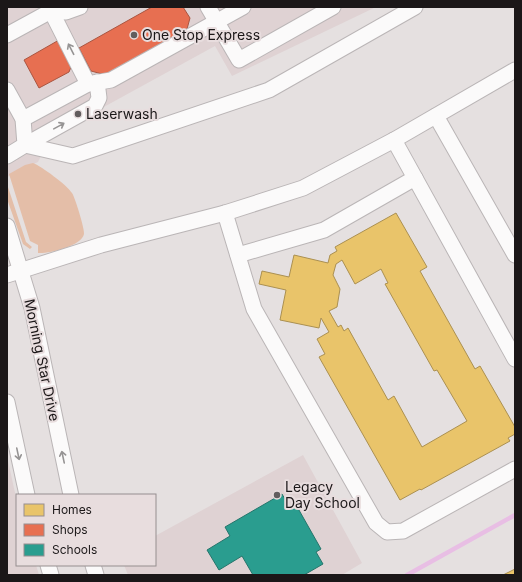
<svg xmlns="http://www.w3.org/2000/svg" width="522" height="582" font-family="Inter,sans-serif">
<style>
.built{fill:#dfd2d3}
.green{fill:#e4bea8}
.homes{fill:#e9c46a;stroke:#ab9051;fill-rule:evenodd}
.shops{fill:#e76f51;stroke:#aa5540}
.schools{fill:#2a9d8f;stroke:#26756b}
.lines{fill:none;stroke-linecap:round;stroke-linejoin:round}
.stream{stroke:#e8bee4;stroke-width:4.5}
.minor-casing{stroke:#bab5b6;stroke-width:17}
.minor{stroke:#fbfafa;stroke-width:15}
.oneway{stroke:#969494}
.poi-dot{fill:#625d5e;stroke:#e8ddde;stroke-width:1.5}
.labels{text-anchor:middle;stroke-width:4;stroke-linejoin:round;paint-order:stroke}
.poi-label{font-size:14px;fill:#1b1718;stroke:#e8ddde;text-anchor:start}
.street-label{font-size:14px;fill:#1b1718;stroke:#e8ddde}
</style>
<rect width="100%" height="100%" fill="#e5e0e0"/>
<g class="built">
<polygon points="7,7 376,7 232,76 215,46 51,136 38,162 7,177"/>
<polygon points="303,455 362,563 342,575 128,575 124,565 155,565 155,536"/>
<polygon points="7,456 17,502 17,565 36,565 39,575 7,575"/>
</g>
<g class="green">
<path d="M33,163C41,166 67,185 72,193C75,197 85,230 84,234C82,246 48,254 38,253V245L30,241L9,174L25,165Z"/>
<polygon points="7,184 26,242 32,247 30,249 23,244 7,199"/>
</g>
<g class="homes">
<path d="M396,213L427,267L420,271L475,369L480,366L515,427V434L508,438L510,441L421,490L420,489L400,500L319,357L325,354L317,339L329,332L321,318L319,328L280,320L286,290L259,284L262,271L289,277L294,255L328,263L330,255L337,251L335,247ZM342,260L355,284L381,269L388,283L385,284L434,371L437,370L467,421L422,447L394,396L388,400L348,328L344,331L341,325L338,327L329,311L337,307L340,289L333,275L336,264Z"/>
<polygon points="515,569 515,575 503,575"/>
</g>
<g class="shops">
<polygon points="152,7 183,7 190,18 187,29 106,75 91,71 79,48"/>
<polygon points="59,40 73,62 69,72 39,88 24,60"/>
</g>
<polygon class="schools" points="282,494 289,506 295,503 321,549 316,552 323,564 304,575 253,575 242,556 219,570 207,550 230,536 225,527"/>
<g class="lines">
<polyline class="stream" points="407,575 515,515"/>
<g class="minor-casing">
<g id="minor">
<polyline points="49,7 88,84"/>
<polyline points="208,7 239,60 333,7"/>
<polyline points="7,35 51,11 66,12 80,7"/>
<polyline points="7,90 23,119 25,145 7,156"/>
<polyline points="436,116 515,255"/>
<polyline points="23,119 88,84 111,80 243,7"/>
<polyline points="394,140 515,359"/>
<polyline points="25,145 73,156 269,90 415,7"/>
<polyline points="25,145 95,106 99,98 97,82"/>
<polyline points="225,213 254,309 376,523 387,532 403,531 515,469"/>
<polyline points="7,226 32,308 71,495"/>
<polyline points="238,255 324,230 415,178"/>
<polyline points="7,275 101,245 225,213 303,188 394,140 515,70"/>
<polyline points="7,402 27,495"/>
<polyline points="48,565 51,575"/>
<polyline points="93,565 96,575"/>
</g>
</g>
<use href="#minor" class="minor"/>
</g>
<defs><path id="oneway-shaft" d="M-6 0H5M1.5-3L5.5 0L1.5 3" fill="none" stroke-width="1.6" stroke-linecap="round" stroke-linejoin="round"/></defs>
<g class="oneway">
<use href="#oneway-shaft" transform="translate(71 49) rotate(-117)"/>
<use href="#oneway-shaft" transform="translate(59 126) rotate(-29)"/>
<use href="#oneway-shaft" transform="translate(18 454) rotate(78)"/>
<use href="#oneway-shaft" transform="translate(63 457) rotate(-102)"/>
</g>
<g class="poi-dot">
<circle cx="134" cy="35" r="4"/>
<circle cx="78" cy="114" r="4"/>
<circle cx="277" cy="495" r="4"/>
</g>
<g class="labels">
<g class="poi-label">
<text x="142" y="40">One Stop Express</text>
<text x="86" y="119">Laserwash</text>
<text x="285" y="492">Legacy<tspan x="285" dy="16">Day School</tspan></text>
</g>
<g class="street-label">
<text transform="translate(42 360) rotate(78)" y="5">Morning Star Drive</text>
</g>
</g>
<rect width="522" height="582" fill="none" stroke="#1b1718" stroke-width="16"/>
<rect x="16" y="494" width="140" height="72" fill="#e8ddde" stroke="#968e8f"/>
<rect x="24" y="504" width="20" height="12" fill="#e9c46a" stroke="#968e8f"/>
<text x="52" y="514" font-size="12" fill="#1b1718">Homes</text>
<rect x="24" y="524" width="20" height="12" fill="#e76f51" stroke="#968e8f"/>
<text x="52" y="534" font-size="12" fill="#1b1718">Shops</text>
<rect x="24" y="544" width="20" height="12" fill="#2a9d8f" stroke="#968e8f"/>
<text x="52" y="554" font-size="12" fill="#1b1718">Schools</text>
</svg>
